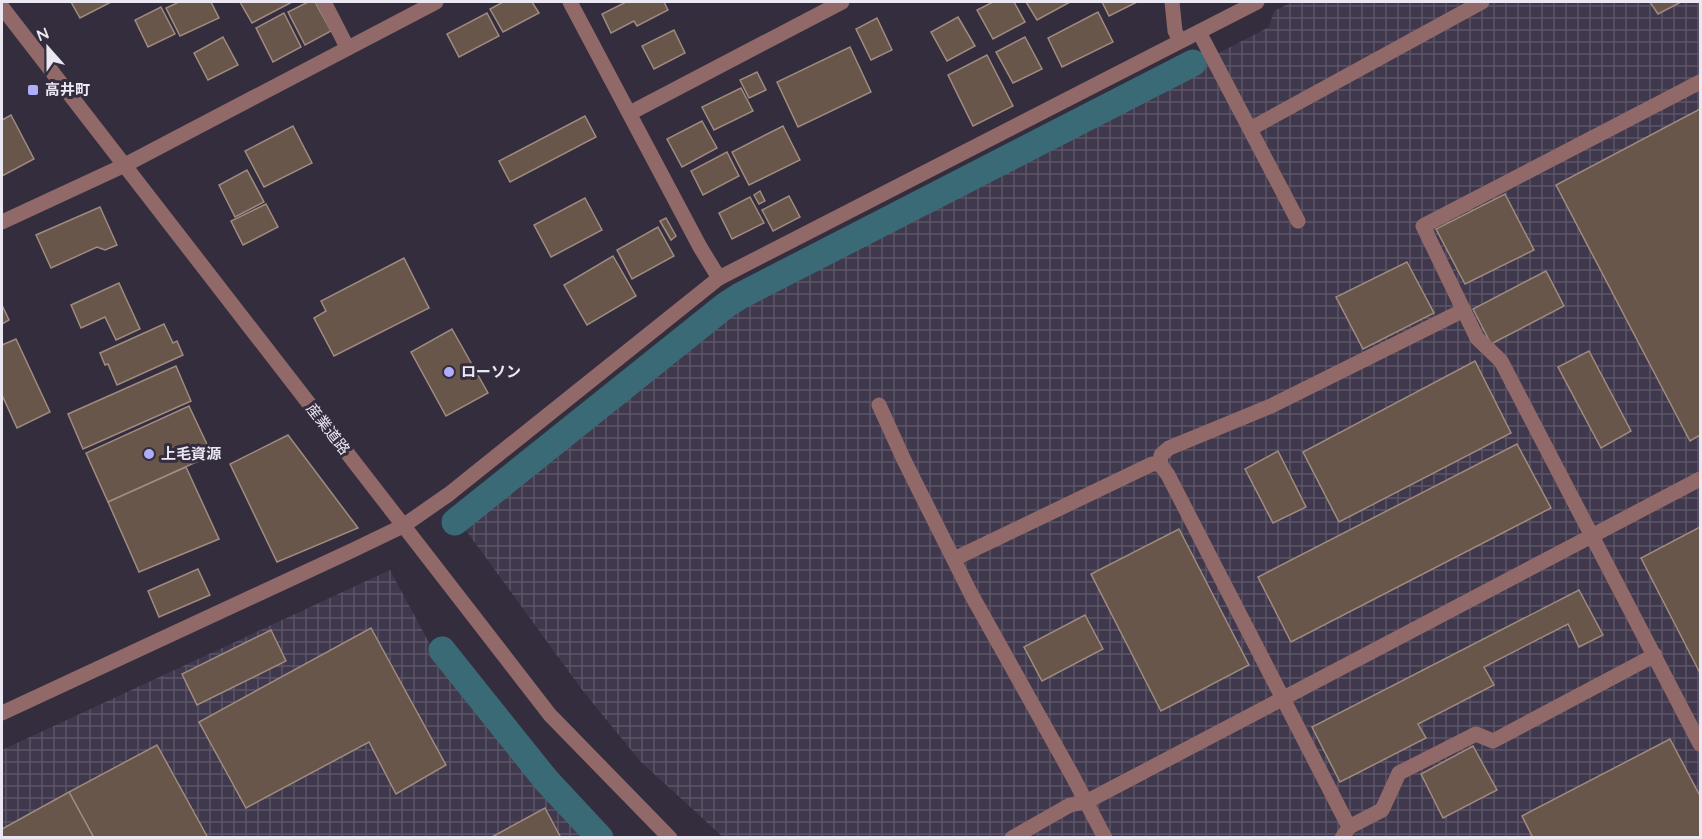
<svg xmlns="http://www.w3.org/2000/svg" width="1702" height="839" font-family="Quicksand,'Noto Sans JP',sans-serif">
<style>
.industrial{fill:url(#industrial-grid)}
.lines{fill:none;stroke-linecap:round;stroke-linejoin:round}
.canal{stroke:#3a6a75;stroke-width:27}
.building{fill:#69564b;stroke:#9f8b7f;stroke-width:1.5}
.minor{stroke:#916968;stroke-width:15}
.poi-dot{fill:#aeaefb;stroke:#342d3e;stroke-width:2}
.labels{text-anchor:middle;stroke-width:6;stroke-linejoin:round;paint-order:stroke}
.poi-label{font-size:15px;font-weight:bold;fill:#ece8f3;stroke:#342d3e;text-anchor:start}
.street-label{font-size:15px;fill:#ece8f3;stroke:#342d3e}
</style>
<defs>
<pattern id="industrial-grid" width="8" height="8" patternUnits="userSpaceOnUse" patternTransform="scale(1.5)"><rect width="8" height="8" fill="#40384d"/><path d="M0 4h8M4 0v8" fill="none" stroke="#5c5567"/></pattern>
</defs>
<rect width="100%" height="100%" fill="#342d3e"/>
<g class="industrial">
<polygon points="1292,2 1700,2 1700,837 723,837 640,761 583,691 462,525 737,303 1269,27 1274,11"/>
<polygon points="390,570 435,654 529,773 589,837 2,837 2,750"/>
</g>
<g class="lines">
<g class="canal">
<polyline points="455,522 726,305 740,296 1193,63"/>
<polyline points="442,650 546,780 600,838"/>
</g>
</g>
<g class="building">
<polygon points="71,2 111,2 80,18"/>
<polygon points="179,2 211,2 219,18 180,36 166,8"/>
<polygon points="240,2 292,2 252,23"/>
<polygon points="308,2 315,2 331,31 305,45 288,12"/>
<polygon points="503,2 532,2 539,13 503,32 490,9"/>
<polygon points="626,2 664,2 668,10 637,26 634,21 611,33 602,14"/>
<polygon points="993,2 1014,2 1025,22 993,39 977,10"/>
<polygon points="1026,2 1070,2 1037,20"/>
<polygon points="1102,2 1137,2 1109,16"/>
<polygon points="1650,2 1681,2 1658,14"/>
<polygon points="161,7 175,34 148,47 135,20"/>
<polygon points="1098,12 1113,42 1062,67 1048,38"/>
<polygon points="284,13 301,47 273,62 256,28"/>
<polygon points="487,13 499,36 459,57 447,34"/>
<polygon points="958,17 975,46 947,61 931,32"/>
<polygon points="877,18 892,50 871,60 856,29"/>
<polygon points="674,30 685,53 654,69 642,46"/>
<polygon points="223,37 238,65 208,80 194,53"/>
<polygon points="1025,37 1042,69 1013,83 996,52"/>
<polygon points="850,47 871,92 798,127 777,82"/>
<polygon points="987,55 1013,106 973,126 948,75"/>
<polygon points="757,72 766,90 749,98 740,80"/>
<polygon points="741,88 753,111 714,130 702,107"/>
<polygon points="1700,109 1700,435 1690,441 1556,185"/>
<polygon points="11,115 34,159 2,176 2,120"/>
<polygon points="585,116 596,137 510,182 499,161"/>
<polygon points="702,121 717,148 682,167 667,139"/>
<polygon points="293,126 312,163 264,187 245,151"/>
<polygon points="783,126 800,160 749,185 732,152"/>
<polygon points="727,152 739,176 703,195 691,171"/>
<polygon points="247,170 264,202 235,217 219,185"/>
<polygon points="760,191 765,201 759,204 754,195"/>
<polygon points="1505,194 1534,250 1465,284 1436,229"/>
<polygon points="789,196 800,217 773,231 762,210"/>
<polygon points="750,197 764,223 732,239 719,213"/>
<polygon points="585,198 602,230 551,257 534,225"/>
<polygon points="266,204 278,227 243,245 231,221"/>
<polygon points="100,207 117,245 105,250 97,247 51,268 36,235"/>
<polygon points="666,218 676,236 671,240 660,221"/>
<polygon points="658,227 674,256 632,279 617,250"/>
<polygon points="613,256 636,296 587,325 564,285"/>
<polygon points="404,258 429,308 334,356 314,318 326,311 321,301"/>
<polygon points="1407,262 1434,313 1363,349 1336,297"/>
<polygon points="1546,271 1564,306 1491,344 1473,309"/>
<polygon points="119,283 140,329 116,340 105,317 81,328 71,305"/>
<polygon points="2,305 9,320 2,324"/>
<polygon points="164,324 173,343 177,341 183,355 117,385 108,364 105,365 100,353"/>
<polygon points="452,329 488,393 446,416 411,352"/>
<polygon points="16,339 50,412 17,428 2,395 2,345"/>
<polygon points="1589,351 1631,431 1601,448 1558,367"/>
<polygon points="1475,361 1511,433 1339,522 1303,452"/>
<polygon points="176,366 191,401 83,449 68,414"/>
<polygon points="189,406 212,455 108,502 86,453"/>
<polygon points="288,435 358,528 277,562 230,464"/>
<polygon points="1517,444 1551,508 1291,642 1258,577"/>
<polygon points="1278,451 1306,507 1273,523 1245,469"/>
<polygon points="186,467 219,539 139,572 108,502"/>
<polygon points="1700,527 1700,673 1641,558"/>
<polygon points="1179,529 1249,665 1161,711 1091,574"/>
<polygon points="198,569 210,595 159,617 148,591"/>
<polygon points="1579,590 1603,635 1579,647 1568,624 1484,667 1494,685 1418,724 1426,738 1340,782 1312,727"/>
<polygon points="1085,615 1103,649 1042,681 1024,647"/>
<polygon points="371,628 446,765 396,794 369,742 246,808 199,722"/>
<polygon points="271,630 286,661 197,705 182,674"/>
<polygon points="1670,739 1700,796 1700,838 1533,838 1522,816"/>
<polygon points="157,745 208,838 94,838 69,792"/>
<polygon points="1473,746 1497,790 1443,818 1421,774"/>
<polygon points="69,792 94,838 2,838 2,829"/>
<polygon points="545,808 561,838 490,838"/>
</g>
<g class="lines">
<g class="minor">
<polyline points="324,2 347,47"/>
<polyline points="570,2 700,247 719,278"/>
<polyline points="1172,2 1175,31 1180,41"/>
<polyline points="2,7 550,715 670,838"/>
<polyline points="1199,32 1298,221"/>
<polyline points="1700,82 1423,226 1477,338 1501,361 1700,744"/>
<polyline points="630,113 842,2"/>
<polyline points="1250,129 1482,2"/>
<polyline points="2,222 125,165 436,2"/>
<polyline points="879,405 904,460 971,594 1072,775 1105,838"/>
<polyline points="1160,464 1161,455 1169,448 1271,406 1464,310"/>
<polyline points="954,559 1152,464 1160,464 1168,475 1349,827 1342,838"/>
<polyline points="2,713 351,551 403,526 449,494 719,278 1257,2"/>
<polyline points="1349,827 1382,810 1399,773 1476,734 1493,741 1655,655"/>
<polyline points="1012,838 1070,805 1086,802 1700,479"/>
</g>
</g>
<g class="poi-dot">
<rect x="27" y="84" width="12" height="12" rx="3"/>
<circle cx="449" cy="372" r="6"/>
<circle cx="149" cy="454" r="6"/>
</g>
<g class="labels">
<g class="poi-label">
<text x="45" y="95">高井町</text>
<text x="461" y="377">ローソン</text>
<text x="161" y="459">上毛資源</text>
</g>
<g class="street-label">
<text transform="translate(328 429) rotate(52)" y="5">産業道路</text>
</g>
</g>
<rect width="1702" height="839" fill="none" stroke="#ece8f3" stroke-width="6"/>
<g transform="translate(48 48) rotate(339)" stroke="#342d3e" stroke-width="4.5" paint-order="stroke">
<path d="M0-4.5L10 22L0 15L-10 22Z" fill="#ece8f3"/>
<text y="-9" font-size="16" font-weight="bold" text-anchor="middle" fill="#ece8f3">N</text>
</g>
</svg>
